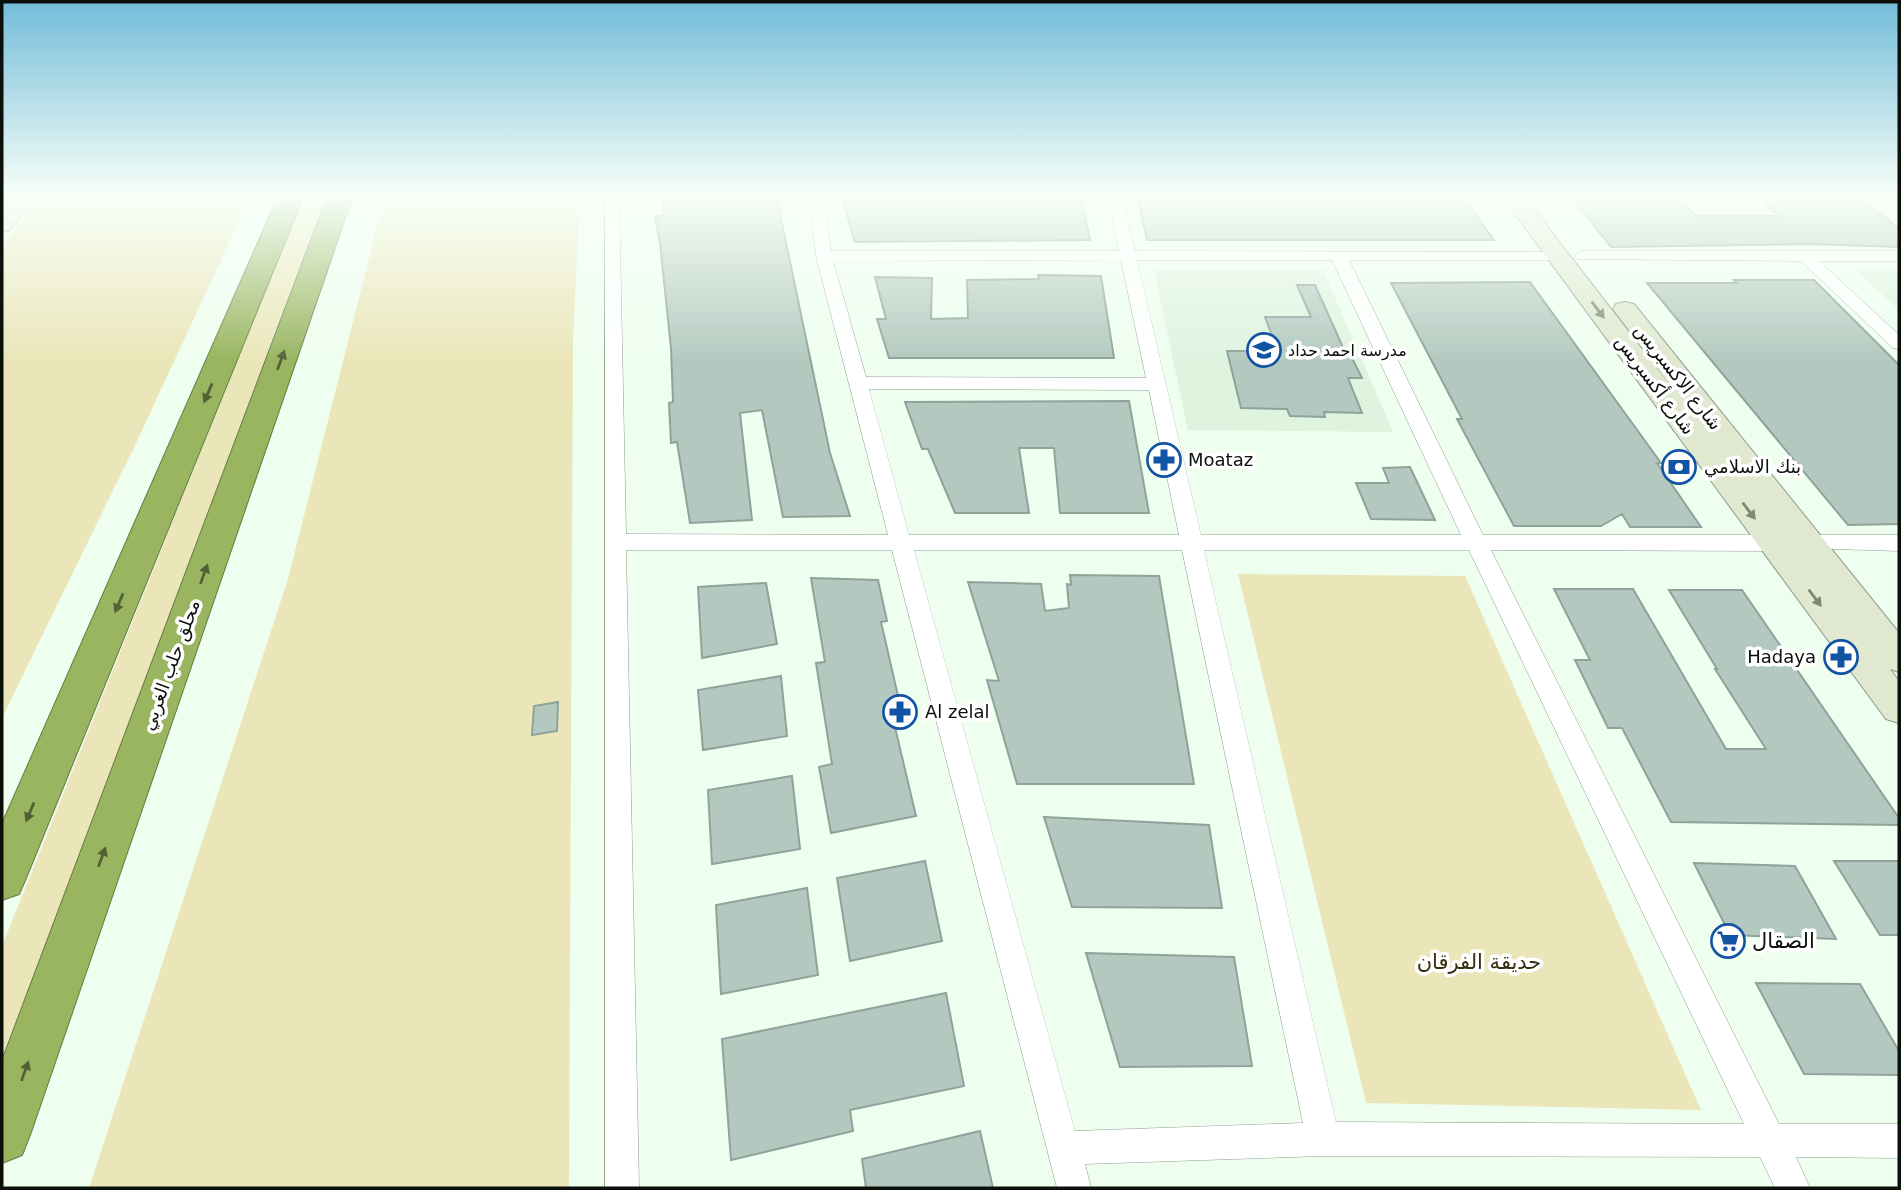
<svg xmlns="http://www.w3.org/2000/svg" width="1901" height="1190" font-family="'DejaVu Sans','Noto Sans Arabic',sans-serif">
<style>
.built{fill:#def4df}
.green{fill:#ebe6b9}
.building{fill:#b3c9bf;stroke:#8ea39a;stroke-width:2}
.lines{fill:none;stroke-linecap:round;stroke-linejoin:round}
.street-casing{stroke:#8c9b8d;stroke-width:1}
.secondary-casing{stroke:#8c9b8d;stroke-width:2}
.highway-casing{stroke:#677b42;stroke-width:2}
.street{fill:#fff;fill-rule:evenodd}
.secondary{fill:#e0e9cf;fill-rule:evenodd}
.highway{fill:#99b560;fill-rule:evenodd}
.oneway{fill:#808777}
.oneway2{fill:#526236}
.labels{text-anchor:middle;stroke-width:7;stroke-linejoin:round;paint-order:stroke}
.far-poi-label{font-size:16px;fill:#0b100b;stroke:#fff;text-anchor:start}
.street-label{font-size:18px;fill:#0b100b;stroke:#fff}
.poi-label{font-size:18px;fill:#0b100b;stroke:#fff;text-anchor:start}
.near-poi-label{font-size:21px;fill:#0b100b;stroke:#fff;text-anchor:start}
.near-park-label{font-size:21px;fill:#34300f;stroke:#fff}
</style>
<rect width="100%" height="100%" fill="#eefeef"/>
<g class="built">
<polygon points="1154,270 1323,270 1393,432 1188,430"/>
<polygon points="1857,271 1899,271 1899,310"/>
</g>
<g class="green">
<polygon points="40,195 251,195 139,437 2,718 2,246"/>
<polygon points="304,195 326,195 2,1067 2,946"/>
<polygon points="385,195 580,195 573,340 569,1188 89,1188 288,579"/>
<polygon points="1238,574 1465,576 1701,1110 1366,1103"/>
</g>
<g class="building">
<polygon points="662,195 776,195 830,453 850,516 783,517 762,410 740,413 752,520 690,523 677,442 671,443 669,403 673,402 671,348 660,243 655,216 664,215"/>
<polygon points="841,195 1081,195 1090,240 855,242"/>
<polygon points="1137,195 1461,195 1494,240 1147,240"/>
<polygon points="1570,195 1673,195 1696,216 1779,216 1757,195 1858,195 1899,229 1899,247 1809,244 1611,247"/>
<polygon points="1038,275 1101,276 1114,358 889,358 877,319 886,319 875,277 932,278 931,319 968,318 967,280 1039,279"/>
<polygon points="1734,280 1814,280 1899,365 1899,524 1848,525 1647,283 1737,283"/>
<polygon points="1530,282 1661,463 1657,463 1701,527 1630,527 1622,514 1601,526 1514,526 1457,419 1462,419 1391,283"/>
<polygon points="1297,285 1315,285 1345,352 1349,352 1362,378 1348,378 1362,413 1324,412 1325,417 1290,416 1287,409 1241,408 1227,351 1278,351 1265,317 1311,317"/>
<polygon points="1129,401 1149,513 1060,513 1054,448 1019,448 1029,513 955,513 928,449 922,449 905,402"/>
<polygon points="1410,467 1435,520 1371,519 1356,483 1389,483 1383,468"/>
<polygon points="1070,575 1159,576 1194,784 1017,784 987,680 999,681 968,582 1041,584 1045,611 1069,608 1067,584 1071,585"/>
<polygon points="811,578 878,580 887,621 881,622 904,722 894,723 916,816 831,833 819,767 832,764 816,663 825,662"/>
<polygon points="766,583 777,644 702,658 698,587"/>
<polygon points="1554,589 1633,589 1726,749 1766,749 1715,669 1717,669 1669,590 1742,590 1899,818 1899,825 1671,822 1622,728 1608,728 1575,660 1590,660"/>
<polygon points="781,676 787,736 703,750 698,690"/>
<polygon points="558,702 557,731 532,735 534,706"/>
<polygon points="792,776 800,849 712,864 708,790"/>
<polygon points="1044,817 1209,825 1222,908 1072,907"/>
<polygon points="925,861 942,941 850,961 837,878"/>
<polygon points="1834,861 1899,861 1899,935 1880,935"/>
<polygon points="1694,863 1795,866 1836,939 1730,935"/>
<polygon points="807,888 818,975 721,994 716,905"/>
<polygon points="1086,953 1234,957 1252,1066 1120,1067"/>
<polygon points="1756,983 1860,984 1899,1051 1899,1075 1804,1074"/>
<polygon points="946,993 964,1086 850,1110 853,1131 731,1160 722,1039"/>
<polygon points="980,1131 993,1188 866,1188 862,1159"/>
</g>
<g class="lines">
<g class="street-casing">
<g id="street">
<path d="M605,195H619L626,534L888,535L816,256L809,195H823L831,251H1119L1108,195H1122L1135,251L1563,252L1565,255L1557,260H1349L1483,535H1774L1782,538L1785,543L1782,548L1774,551L1491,550L1779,1124H1899V1158L1796,1157L1810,1188H1775L1760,1157L1323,1156L1085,1164L1091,1188H1057L892,550H626L639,1188H605ZM1121,260L1146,378L866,377L833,261ZM1137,260H1332L1461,535H1201ZM869,389L1149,390L1179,535H909ZM914,550H1182L1303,1123L1075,1131ZM1204,550H1469L1744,1124L1336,1122Z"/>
<polygon points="1583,251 1899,251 1899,261 1819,261 1899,335 1899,349 1893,348 1801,261 1577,259 1575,256 1577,253"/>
<polygon points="1809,535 1899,535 1899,551 1801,548 1798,543 1801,538"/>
</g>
</g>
<g class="secondary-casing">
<g id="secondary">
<polygon points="14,195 36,195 10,230 2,232 2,210"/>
<polygon points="1501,195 1523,195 1676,393 1613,309 1616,304 1625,302 1634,304 1899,633 1899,672 1890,669 1899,681 1899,723 1886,719"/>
</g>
</g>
<g class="highway-casing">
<g id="highway">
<polygon points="279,195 304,195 26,878 19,894 2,900 2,824"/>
<polygon points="328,195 353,195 30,1135 22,1155 2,1163 2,1061"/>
</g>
</g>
<use href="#street" class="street"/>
<use href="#secondary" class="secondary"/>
<use href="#highway" class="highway"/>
</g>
<defs><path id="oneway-solid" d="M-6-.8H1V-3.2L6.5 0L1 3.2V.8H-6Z" transform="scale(1.75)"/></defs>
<g class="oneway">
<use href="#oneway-solid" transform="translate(1598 310) rotate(53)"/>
<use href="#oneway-solid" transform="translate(1749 511) rotate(53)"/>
<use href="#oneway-solid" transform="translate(1815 598) rotate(53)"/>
</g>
<g class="oneway2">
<use href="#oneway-solid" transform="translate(281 360) rotate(-70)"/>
<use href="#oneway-solid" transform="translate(208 393) rotate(113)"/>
<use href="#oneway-solid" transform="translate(204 574) rotate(-70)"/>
<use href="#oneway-solid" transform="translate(119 603) rotate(113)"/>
<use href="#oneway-solid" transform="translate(30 812) rotate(113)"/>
<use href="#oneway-solid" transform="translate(102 857) rotate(-70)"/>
<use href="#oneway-solid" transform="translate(25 1071) rotate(-70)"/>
</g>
<linearGradient id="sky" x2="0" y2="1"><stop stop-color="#73bcd9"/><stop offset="0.54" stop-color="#f7fff8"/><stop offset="1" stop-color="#f7fff8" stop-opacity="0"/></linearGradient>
<rect width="1901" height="362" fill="url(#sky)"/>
<defs>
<g id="school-ring" transform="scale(1.75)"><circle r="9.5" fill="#fff" stroke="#1254a4" stroke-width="1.5"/><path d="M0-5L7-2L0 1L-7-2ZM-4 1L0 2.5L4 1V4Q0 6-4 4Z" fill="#1254a4"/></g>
<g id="pharmacy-ring" transform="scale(1.75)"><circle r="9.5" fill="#fff" stroke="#1254a4" stroke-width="1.5"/><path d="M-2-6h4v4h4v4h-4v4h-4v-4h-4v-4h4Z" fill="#1254a4"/></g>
<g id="bank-ring" transform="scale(1.75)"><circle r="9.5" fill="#fff" stroke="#1254a4" stroke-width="1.5"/><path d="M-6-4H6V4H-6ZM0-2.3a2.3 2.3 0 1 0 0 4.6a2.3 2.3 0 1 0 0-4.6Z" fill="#1254a4"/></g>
<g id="supermarket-ring" transform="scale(1.75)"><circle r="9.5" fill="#fff" stroke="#1254a4" stroke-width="1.5"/><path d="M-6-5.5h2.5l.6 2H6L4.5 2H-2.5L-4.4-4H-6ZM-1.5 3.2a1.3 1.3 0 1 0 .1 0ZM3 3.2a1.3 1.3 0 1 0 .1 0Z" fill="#1254a4"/></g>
</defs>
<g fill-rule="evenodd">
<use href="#school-ring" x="1264" y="350"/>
<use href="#pharmacy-ring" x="1164" y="460"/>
<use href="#bank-ring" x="1679" y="467"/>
<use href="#pharmacy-ring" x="1841" y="657"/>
<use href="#pharmacy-ring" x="900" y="712"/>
<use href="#supermarket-ring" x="1728" y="941"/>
</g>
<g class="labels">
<g class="far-poi-label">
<text x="1288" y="356">مدرسة احمد حداد</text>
</g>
<g class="street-label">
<text transform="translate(1678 377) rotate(52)" y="6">شارع الاكسبريس</text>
<text transform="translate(1655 385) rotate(53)" y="6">شارع أكسبريس</text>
<text transform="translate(171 665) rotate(-70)" y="6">محلق حلب الغربي</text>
</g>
<g class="poi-label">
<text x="1188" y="466">Moataz</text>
<text x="1704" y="473">بنك الاسلامي</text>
<text x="1816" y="663" text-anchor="end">Hadaya</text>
<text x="925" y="718">Al zelal</text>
</g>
<g class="near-poi-label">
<text x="1752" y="948">الصقال</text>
</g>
<g class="near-park-label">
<text x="1479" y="969">حديقة الفرقان</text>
</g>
</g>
<rect width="1901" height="1190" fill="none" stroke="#0b100b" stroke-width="7"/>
</svg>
